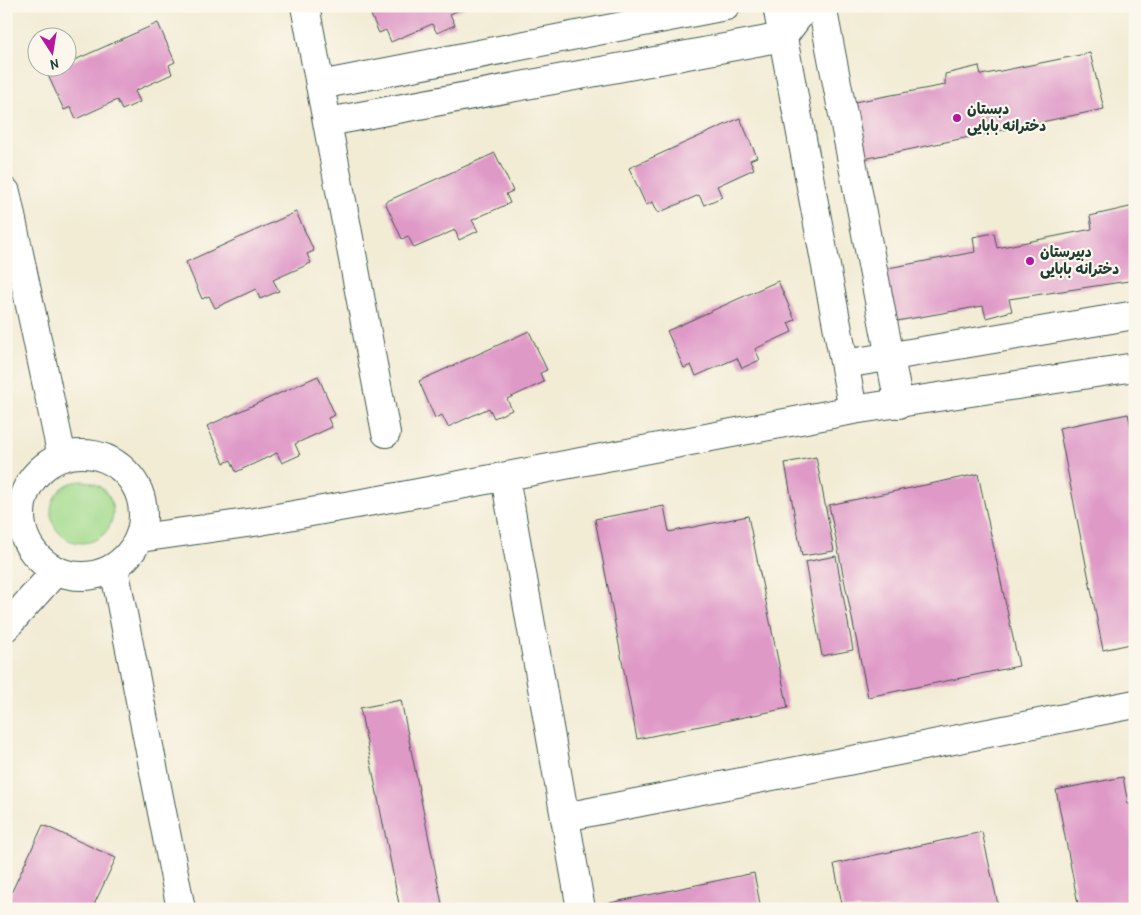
<svg xmlns="http://www.w3.org/2000/svg" width="1141" height="915" font-family="'Patrick Hand','Playpen Sans Arabic',sans-serif">
<style>
.green{fill:#a2da8c;stroke:#608c60}
.building{fill:#df99c7}
.lines{fill:none;stroke-linecap:round;stroke-linejoin:round}
.minor-casing{stroke:#3f574c;stroke-width:30}
.minor{stroke:#fff;stroke-width:28}
.poi-dot{fill:#b5179e;stroke:#fbf7ec;stroke-width:2}
.labels{text-anchor:middle;stroke-width:4.5;stroke-linejoin:round;paint-order:stroke}
.poi-label{font-size:15px;font-weight:bold;fill:#1f3d34;stroke:#fbf7ec;text-anchor:start}
</style>
<rect width="100%" height="100%" fill="#fbf7ec"/>
<filter id="ink" filterUnits="userSpaceOnUse"><feTurbulence type="fractalNoise" baseFrequency=".02" numOctaves="2"/><feDisplacementMap in="SourceGraphic" scale="10" xChannelSelector="R" yChannelSelector="G"/><feConvolveMatrix kernelMatrix="1 2 1 2 8 2 1 2 1" color-interpolation-filters="sRGB"/></filter>
<filter id="wash" filterUnits="userSpaceOnUse"><feTurbulence type="fractalNoise" baseFrequency=".0096" numOctaves="4" result="noise"/><feDisplacementMap in="SourceGraphic" scale="20" xChannelSelector="R" yChannelSelector="G"/><feGaussianBlur stdDeviation="1.12" result="paint"/><feColorMatrix in="noise" values="0 0 0 0 0 0 0 0 0 0 0 0 0 0 0 0 0 1.4 0 .05"/><feComposite in="paint" operator="in"/></filter>
<g filter="url(#wash)">
<rect width="100%" height="100%" fill="#f2ecd5"/>
<circle class="green" cx="82" cy="512" r="31"/>
<g id="blocks">
<g class="building">
<polygon points="367,6 468,6 450,14 455,25 437,33 432,24 391,42 386,30 379,33"/>
<polygon points="158,23 175,62 169,65 172,74 135,91 140,102 122,110 117,100 76,119 71,107 64,110 47,73 58,68 68,68 68,63"/>
<polygon points="1090,53 1104,109 859,160 849,103 945,85 945,74 979,66 981,75"/>
<polygon points="740,118 757,157 750,160 754,169 717,186 722,197 704,205 699,195 658,213 653,202 646,205 629,168"/>
<polygon points="495,153 513,191 506,194 510,203 472,220 478,231 459,240 455,230 414,248 408,236 402,239 385,202"/>
<polygon points="1134,206 1135,280 1009,299 1012,311 986,318 983,306 891,322 877,270 975,252 973,237 994,233 997,248 1092,229 1090,216"/>
<polygon points="296,212 314,251 307,254 311,263 273,280 279,291 260,299 256,289 215,308 209,296 202,299 186,262"/>
<polygon points="778,281 795,320 788,323 792,332 755,349 760,360 742,368 737,358 696,376 691,365 684,368 667,331"/>
<polygon points="529,331 547,370 540,373 544,382 507,399 512,410 494,418 489,408 448,427 442,415 435,418 419,381"/>
<polygon points="318,376 335,415 328,418 332,427 295,444 300,455 282,463 277,453 236,472 231,460 224,463 207,426"/>
<polygon points="1128,414 1135,443 1135,643 1103,650 1059,428"/>
<polygon points="816,457 834,551 802,556 785,463"/>
<polygon points="978,474 1019,666 868,697 829,505"/>
<polygon points="664,506 669,532 748,516 788,708 637,739 595,519"/>
<polygon points="836,556 853,650 822,656 805,562"/>
<polygon points="401,700 443,909 400,909 360,708"/>
<polygon points="1123,777 1128,804 1135,803 1135,909 1079,909 1056,790"/>
<polygon points="43,825 116,858 92,909 6,909 6,904"/>
<polygon points="982,832 999,909 843,909 834,864"/>
<polygon points="754,873 761,909 606,909 605,904"/>
</g>
</g>
</g>
<g filter="url(#ink)">
<use href="#blocks" fill-opacity="0" stroke="#3f574c" stroke-width="1"/>
<g class="lines">
<g class="minor-casing">
<g id="minor">
<polyline points="305,6 386,433"/>
<polyline points="777,6 853,410"/>
<polyline points="822,6 899,404"/>
<polyline points="320,85 726,6"/>
<polyline points="328,122 783,37 806,6"/>
<polyline points="6,192 62,457"/>
<polyline points="845,364 1135,315"/>
<circle cx="82" cy="515" r="61"/>
<polyline points="505,477 581,909"/>
<polyline points="140,538 254,522 402,496 853,410 1135,367"/>
<polyline points="114,568 181,909"/>
<polyline points="6,627 56,571"/>
<polyline points="565,817 1135,704"/>
</g>
</g>
<use href="#minor" class="minor"/>
</g>
</g>
<g class="poi-dot">
<circle cx="957" cy="118" r="5"/>
<circle cx="1030" cy="261" r="5"/>
</g>
<g class="labels">
<g class="poi-label">
<text x="967" y="114">دبستان<tspan x="967" dy="17">دخترانه بابایی</tspan></text>
<text x="1040" y="257">دبیرستان<tspan x="1040" dy="17">دخترانه بابایی</tspan></text>
</g>
</g>
<rect width="1141" height="915" fill="none" stroke="#fbf7ec" stroke-width="25"/>
<g transform="translate(52 52) rotate(168)"><circle r="24" fill="#fbf7ec" stroke="#a3ada2"/>
<path d="M0-4L9 19L0 12L-9 19Z" fill="#b5179e"/>
<text y="-8" font-size="14" font-weight="bold" text-anchor="middle" fill="#1f3d34">N</text>
</g>
</svg>
